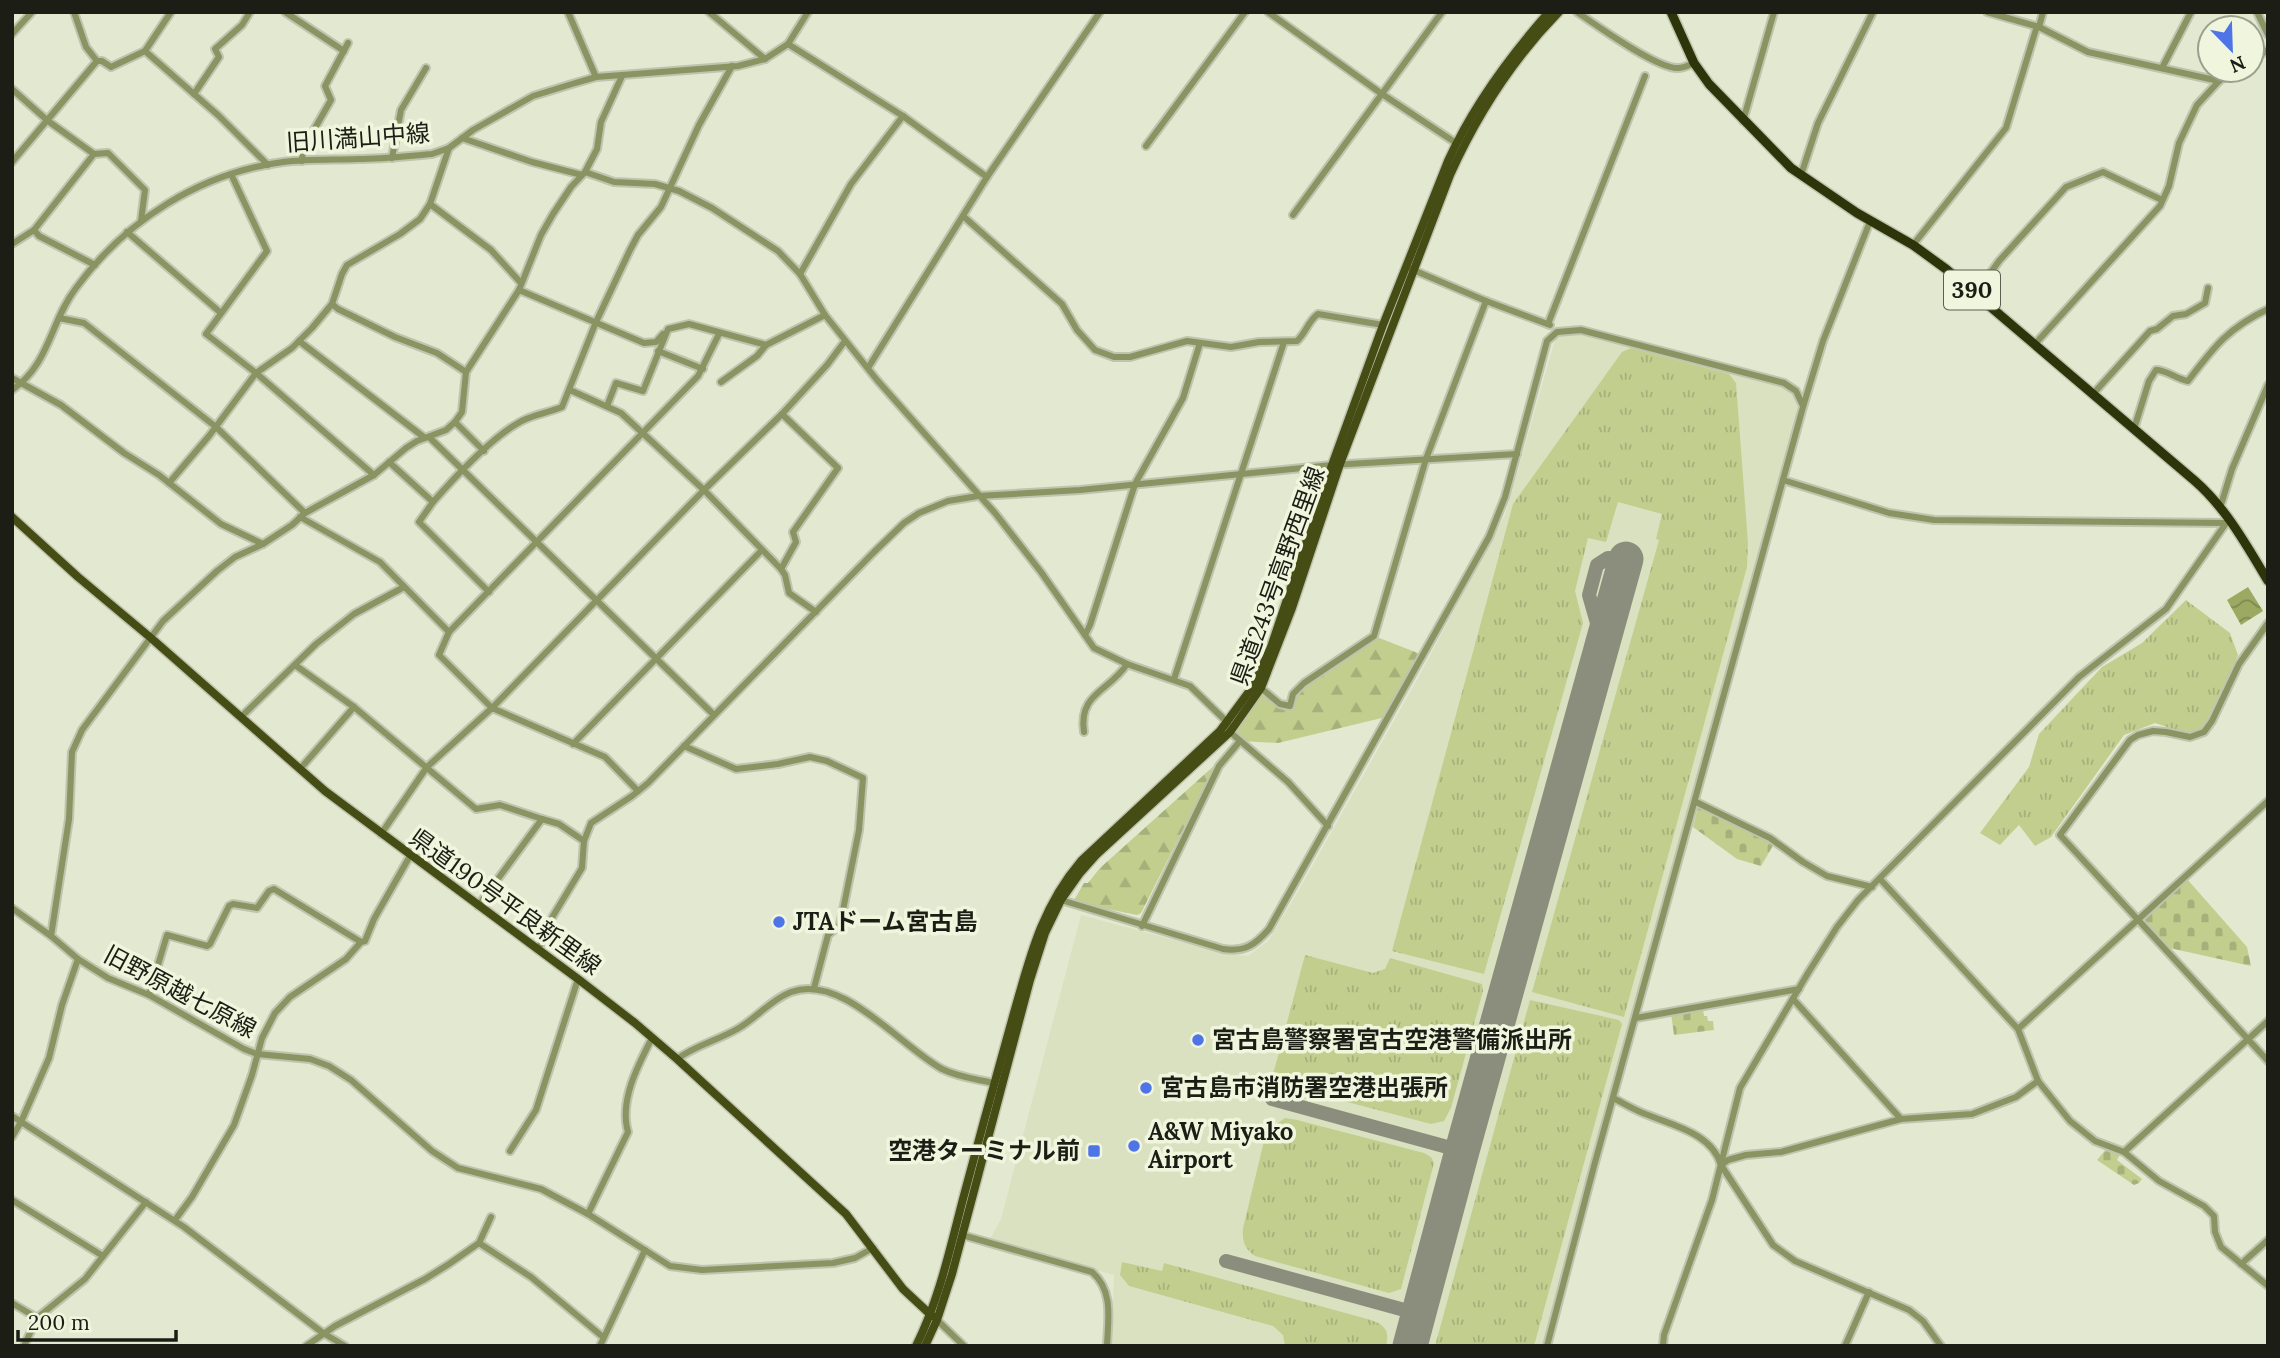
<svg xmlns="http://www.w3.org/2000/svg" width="2280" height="1358" font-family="Lora,'Noto Sans JP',serif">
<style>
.built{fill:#dae1c1}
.grass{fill:url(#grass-tufts)}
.forest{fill:url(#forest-firs)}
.cemetery{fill:url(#cemetery-stones)}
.water{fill:url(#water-waves)}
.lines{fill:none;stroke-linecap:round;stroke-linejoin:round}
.taxiway{stroke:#8b8e7d;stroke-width:14}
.runway{stroke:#8b8e7d;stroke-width:35}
.minor-casing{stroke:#bfc4ae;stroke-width:10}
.major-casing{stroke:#bfc4ae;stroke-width:11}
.highway-casing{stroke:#bfc4ae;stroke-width:12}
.minor{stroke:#8a9362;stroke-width:6}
.major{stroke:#454d14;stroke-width:8}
.highway{stroke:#2e3409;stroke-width:9}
.poi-dot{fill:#4e74e8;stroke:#f0f5dd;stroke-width:2.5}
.labels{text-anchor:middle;stroke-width:7;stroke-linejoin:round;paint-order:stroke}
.shield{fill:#f0f5dd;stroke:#5c5e51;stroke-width:2}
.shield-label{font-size:23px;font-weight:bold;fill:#1c1e15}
.street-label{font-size:24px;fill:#1c1e15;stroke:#f0f5dd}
.poi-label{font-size:24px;font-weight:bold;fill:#1c1e15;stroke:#f0f5dd;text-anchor:start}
</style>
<defs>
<pattern id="grass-tufts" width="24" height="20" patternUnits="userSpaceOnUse" patternTransform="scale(1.75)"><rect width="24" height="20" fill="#c2ce8e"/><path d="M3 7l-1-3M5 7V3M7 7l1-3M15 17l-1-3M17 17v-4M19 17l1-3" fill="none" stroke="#a6b07a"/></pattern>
<pattern id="forest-firs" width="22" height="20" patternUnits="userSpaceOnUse" patternTransform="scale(1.75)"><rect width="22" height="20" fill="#c2ce8e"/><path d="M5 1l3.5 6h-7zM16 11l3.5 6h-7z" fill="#a6b07a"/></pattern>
<pattern id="cemetery-stones" width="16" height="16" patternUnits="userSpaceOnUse" patternTransform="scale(1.75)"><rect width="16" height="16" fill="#c2ce8e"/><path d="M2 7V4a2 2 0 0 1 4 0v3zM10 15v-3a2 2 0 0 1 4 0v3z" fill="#a6b07a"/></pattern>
<pattern id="water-waves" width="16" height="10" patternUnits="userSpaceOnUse" patternTransform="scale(1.75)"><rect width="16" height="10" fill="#9ca962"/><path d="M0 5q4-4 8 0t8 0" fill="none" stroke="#7e8950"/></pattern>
</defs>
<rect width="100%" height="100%" fill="#e3e8d0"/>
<polygon class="built" points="1572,331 1589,334 1783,386 1791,391 1796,397 1798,414 1543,1346 1112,1346 1114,1275 990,1239 1001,1219 1081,915 1227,954 1248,956 1268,941 1296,895 1418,678 1505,515 1555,340 1563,334"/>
<g class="grass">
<polygon points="1631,348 1729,374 1736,383 1748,543 1747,567 1624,1017 1532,992 1659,540 1656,539 1662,514 1618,502 1606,542 1588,538 1575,591 1583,623 1484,974 1392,951 1513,504 1622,352"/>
<polygon points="2186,600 2230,633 2238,655 2208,718 2201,729 2189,734 2155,723 2124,735 2051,837 2035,846 2019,825 2000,845 1980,833 2029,767 2039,734 2102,667 2142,643"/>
<polygon points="1305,955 1373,973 1385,969 1390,958 1482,984 1483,991 1451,1108 1444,1121 1431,1124 1271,1082"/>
<polygon points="1530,1000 1619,1020 1622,1024 1534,1346 1435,1346"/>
<path d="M1285,1118L1297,1120L1424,1153L1431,1157L1434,1163L1401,1289L1389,1293L1255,1256C1244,1248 1242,1241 1243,1228L1265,1137L1268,1130Z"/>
<path d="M1122,1262L1162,1271L1164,1263L1371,1320C1385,1325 1390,1331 1386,1346H1285L1283,1335L1273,1326L1129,1286L1120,1275Z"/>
</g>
<g class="forest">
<polygon points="1374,636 1423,655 1390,716 1278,743 1240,741 1230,733 1261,688 1280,704 1290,706 1293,694"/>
<polygon points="1216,764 1141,913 1137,915 1073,902 1084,883 1088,883 1100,868"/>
</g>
<g class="cemetery">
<polygon points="1698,807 1740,825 1774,844 1761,866 1737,859 1693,827"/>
<polygon points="2187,879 2247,947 2251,966 2165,947 2140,920"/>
<polygon points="1703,1009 1704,1016 1707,1016 1708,1021 1713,1021 1714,1030 1674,1035 1671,1013"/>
<polygon points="2107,1148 2120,1154 2117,1160 2142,1179 2139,1183 2134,1185 2097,1160"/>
</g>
<polygon class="water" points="2248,587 2263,611 2241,625 2227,600"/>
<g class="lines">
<g class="taxiway">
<polyline points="1603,644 1589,595 1597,565 1608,558 1619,560 1622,573"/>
<polyline points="1272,1099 1462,1151"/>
<polyline points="1226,1261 1419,1314"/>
</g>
<polyline class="runway" points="1410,1346 1462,1151 1626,559"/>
<g class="minor-casing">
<g id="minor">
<polyline points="74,12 86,47 97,61 102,61 111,67 145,51 219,116 268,165"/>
<polyline points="285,12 344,51"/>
<polyline points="568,12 596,77"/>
<polyline points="709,12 765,59"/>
<polyline points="1268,12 1382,94 1456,143"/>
<path d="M1577,12C1596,25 1657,69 1678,68C1684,68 1689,65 1694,63"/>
<polyline points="1987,12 2039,27 2088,52 2219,81"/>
<polyline points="2257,12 2268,35"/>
<polyline points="2039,27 2043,12"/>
<polyline points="12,34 32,12"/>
<polyline points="788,44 903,116 987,177"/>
<polyline points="145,51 171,12"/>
<polyline points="2252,60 2268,50"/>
<polyline points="2162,68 2191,12"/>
<polyline points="12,89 48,121 94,154 34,230 12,244"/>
<polyline points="194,94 219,57 215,49 242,25 250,12"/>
<polyline points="1743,121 1774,12"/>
<polyline points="462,138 532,162 582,175"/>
<polyline points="1146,146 1245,12"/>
<polyline points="94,154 108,153 145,190 141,221"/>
<polyline points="392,158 401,110 426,68"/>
<polyline points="302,161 303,149 331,100 325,86 348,43"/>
<polyline points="12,162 97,61"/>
<polyline points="585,172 614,182 655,184 679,191 712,208 778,251 800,274 825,315 877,380 995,513 1041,572 1094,648 1127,664 1190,686 1228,723 1230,732 1288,782 1328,826"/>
<polyline points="231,174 267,251 206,334 256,373 374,475"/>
<polyline points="1801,175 1818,123 1873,12"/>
<polyline points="430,204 491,250 521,283"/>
<polyline points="1293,215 1442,12"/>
<path d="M963,216L1062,304L1077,330L1095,350L1114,357H1130L1187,341L1231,347L1259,342L1297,341C1306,333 1308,321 1318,314L1383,325"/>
<polyline points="34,230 39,236 95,265"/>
<polyline points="127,232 221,313"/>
<polyline points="1913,245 2006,128 2037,26"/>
<polyline points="1411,269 1486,301 1550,325"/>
<polyline points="800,274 851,184 903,116"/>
<polyline points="519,290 644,343 656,342 663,334"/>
<polyline points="1976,293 1999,261 2066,187 2103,172 2162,200"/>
<polyline points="332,304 338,309 395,337 437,353 466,372"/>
<polyline points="59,318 84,323 216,427 305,513"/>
<polyline points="1548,324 1645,76"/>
<polyline points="299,341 425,438"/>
<polyline points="2035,344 2160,206 2169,186 2179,143 2197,105 2219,81 2235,70"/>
<polyline points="658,351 703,369"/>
<polyline points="868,368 987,177 1100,12"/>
<polyline points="12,378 61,405 124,453 159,475 221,524 263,544"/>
<polyline points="721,382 757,356 766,345 825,315"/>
<path d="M12,390C50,364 50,322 76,288C125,221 200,173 283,162C308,159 333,160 358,159C383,159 407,156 432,154L449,148L473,130L533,96L572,84L596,77L738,66L765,59L788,44L808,12"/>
<polyline points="570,390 621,413 704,490 781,569 785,575 789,593 816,612"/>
<polyline points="2093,394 2150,331 2157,329 2173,316 2186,314 2205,303 2208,288"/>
<polyline points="607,406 616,383 643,391 668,329 689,324 766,345"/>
<polyline points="455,422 484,451"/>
<path d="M2134,429L2149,381L2156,370C2167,370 2176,379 2188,381C2214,347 2228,328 2268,309"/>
<polyline points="429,437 714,715"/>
<path d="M389,462L433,502C455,477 496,432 526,419C537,414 550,412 562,407L596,322L630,250L638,235L661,207L699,125L732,66"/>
<polyline points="1783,480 1889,513 1934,520 2225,523"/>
<polyline points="169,483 209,436 256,373 292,348 312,328 332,304 342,274 347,265 400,234 420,219 430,204 449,148"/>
<polyline points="433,502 419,522 489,592"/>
<polyline points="2220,508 2232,469 2268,385"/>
<polyline points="300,517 380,562 449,632"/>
<polyline points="781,569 796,542 793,532 838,468 782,414"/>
<polyline points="2268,623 2239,664 2212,721 2204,732 2190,737 2166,732 2153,731 2138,735 2130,740 2060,835 2268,1061"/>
<polyline points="1085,635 1090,625 1135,484 1183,398 1200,343"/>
<polyline points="295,665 354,707 476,809 500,805 542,819"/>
<polyline points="1174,679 1284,342"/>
<polyline points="1261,688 1280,704 1290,706 1293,694 1304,683 1374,636 1426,459 1486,301"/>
<polyline points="241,717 316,644 354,614 404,587"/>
<path d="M1084,732C1078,693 1110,691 1127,664"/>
<polyline points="573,744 761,551"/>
<polyline points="684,746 736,769 778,764 810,757 827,761 863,778 859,830 840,925 828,935 814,988"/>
<polyline points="300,769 354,707"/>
<polyline points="638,791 605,757 492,708 439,655 449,632 698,376 719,334"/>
<polyline points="1696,802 1770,838 1803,862 1827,876 1872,887"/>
<polyline points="381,834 427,767 492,708 704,490 782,414 827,365 845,341"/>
<polyline points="1880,879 2018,1029 2038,1081 2070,1121 2095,1141 2124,1152 2159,1181 2204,1206 2214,1216 2215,1232 2221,1247 2268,1286"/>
<path d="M1061,900L1223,949C1245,952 1255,945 1269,929L1489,537L1505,497L1547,341L1557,332L1581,330L1784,383L1796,391L1803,406"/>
<polyline points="478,906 542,819 559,824 584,841"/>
<polyline points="12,908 51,936 78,959 108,978 149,995 244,1049 257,1054 310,1059 329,1066 351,1080 432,1151 458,1168 541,1189 588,1214 670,1266 702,1270 833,1263 855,1258 873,1248"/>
<polyline points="1142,926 1219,766 1240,741"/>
<polyline points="51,936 69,819 72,752 82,730 163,621 217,571 235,557 263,544 292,525 305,513 374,475 406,448 417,441 446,430 455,422 462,412 466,372 519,290 541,235 553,214 571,187 585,172 597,149 601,122 622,76"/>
<polyline points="538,950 553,916 582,868 584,841 591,823 632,796 648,783 874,552 904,523 919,513 948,501 978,496 1080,490 1332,465 1517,454"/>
<polyline points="149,995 167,935 207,946 210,944 229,906 233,904 257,908 269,891 274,889 361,942"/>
<polyline points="1793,999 1901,1119"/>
<polyline points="1636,1018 1799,989"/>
<polyline points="2018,1029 2268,801"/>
<path d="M677,1059C696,1045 719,1040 739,1028C756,1018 772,999 791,992C842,973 900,1046 942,1069C958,1077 976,1079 993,1083"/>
<path d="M1613,1098C1625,1104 1636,1111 1648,1115C1675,1126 1712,1134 1721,1165L1773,1245L1795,1261L1909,1310L1923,1321L1941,1346"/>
<polyline points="12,1116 184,1227 323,1333 345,1346"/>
<polyline points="12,1137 21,1122 49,1058 62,1005 78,959"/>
<polyline points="510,1151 536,1110 578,979"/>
<polyline points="2124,1152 2268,1021"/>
<polyline points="1723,1164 1728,1160 1746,1155 1781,1152 1901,1119 1972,1114 2016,1097 2038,1081"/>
<polyline points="12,1200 103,1256"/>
<path d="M588,1214L628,1132C619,1101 638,1065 652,1038"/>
<polyline points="175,1220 192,1197 234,1125 252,1075 262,1038 275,1013 290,997 346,959 361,942 365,941 374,919 410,856"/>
<path d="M962,1235L1092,1272C1114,1291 1108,1320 1107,1346"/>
<polyline points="479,1243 531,1277 603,1337"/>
<polyline points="2241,1264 2268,1240"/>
<polyline points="12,1303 37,1318"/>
<polyline points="937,1320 964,1346"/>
<polyline points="24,1346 37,1318 85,1279 146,1202"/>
<polyline points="306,1346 335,1326 425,1279 449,1264 479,1243 491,1217"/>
<polyline points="600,1346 645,1250"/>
<polyline points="1547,1346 1594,1166 1803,407 1823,341 1869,224 1868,219"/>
<polyline points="1663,1346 1664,1335 1712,1200 1740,1088 1808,973 1837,927 1858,900 2079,677 2166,609 2229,519"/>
<polyline points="1845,1346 1869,1292"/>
</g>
</g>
<g class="major-casing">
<g id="major">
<polyline points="12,517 78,577 151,638 325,791 578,979 635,1023 677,1059 846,1214 903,1289 932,1316"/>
<path d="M916,1346C939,1300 950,1249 963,1199C979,1139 995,1080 1012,1020C1029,961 1040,909 1081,861L1220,731L1254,685L1271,647L1332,465L1383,325L1448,161C1473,106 1509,57 1549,12"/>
<path d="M925,1346L937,1320L952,1274L1030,980L1045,933L1061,900L1080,873L1096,855L1230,732L1261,688L1292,608L1340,464L1450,175C1477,115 1513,59 1559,12"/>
</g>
</g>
<g class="highway-casing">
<path id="highway" d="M1671,12L1694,63L1709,84L1791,168L1857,213L1913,245L1946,269L2195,481C2226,508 2247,546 2268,581"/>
</g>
<use href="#minor" class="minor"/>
<use href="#major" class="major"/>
<use href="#highway" class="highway"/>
</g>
<g class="poi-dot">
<circle cx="779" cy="922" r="7"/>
<circle cx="1198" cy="1040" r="7"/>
<circle cx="1146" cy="1088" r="7"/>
<circle cx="1134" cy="1146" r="7"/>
<rect x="1087" y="1144" width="14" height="14" rx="3.5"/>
</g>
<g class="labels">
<rect class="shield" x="1944" y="270.5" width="56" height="39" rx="5"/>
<g class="shield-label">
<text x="1972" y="298">390</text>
</g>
<g class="street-label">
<text transform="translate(358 138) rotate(-4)" y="8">旧川満山中線</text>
<text transform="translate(1278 576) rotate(-70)" y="8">県道243号高野西里線</text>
<text transform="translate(505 902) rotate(36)" y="8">県道190号平良新里線</text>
<text transform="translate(180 992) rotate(28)" y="8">旧野原越七原線</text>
</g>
<g class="poi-label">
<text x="793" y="930">JTAドーム宮古島</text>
<text x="1212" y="1048">宮古島警察署宮古空港警備派出所</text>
<text x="1160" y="1096">宮古島市消防署空港出張所</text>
<text x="1148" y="1140">A&amp;W Miyako<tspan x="1148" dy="28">Airport</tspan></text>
<text x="1080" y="1159" text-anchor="end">空港ターミナル前</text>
</g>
</g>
<rect width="2280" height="1358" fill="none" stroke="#1c1e15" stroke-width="28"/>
<g transform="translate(2231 49) rotate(157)"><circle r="33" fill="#f0f5dd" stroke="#9b9f8d" stroke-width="2"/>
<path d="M0-5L12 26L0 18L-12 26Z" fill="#4e74e8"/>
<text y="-10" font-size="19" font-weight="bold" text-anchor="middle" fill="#1c1e15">N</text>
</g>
<path d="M18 1330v10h158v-10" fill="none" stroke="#1c1e15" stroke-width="3.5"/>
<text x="28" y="1330" font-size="21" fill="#1c1e15" stroke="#f0f5dd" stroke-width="5" paint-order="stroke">200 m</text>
</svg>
